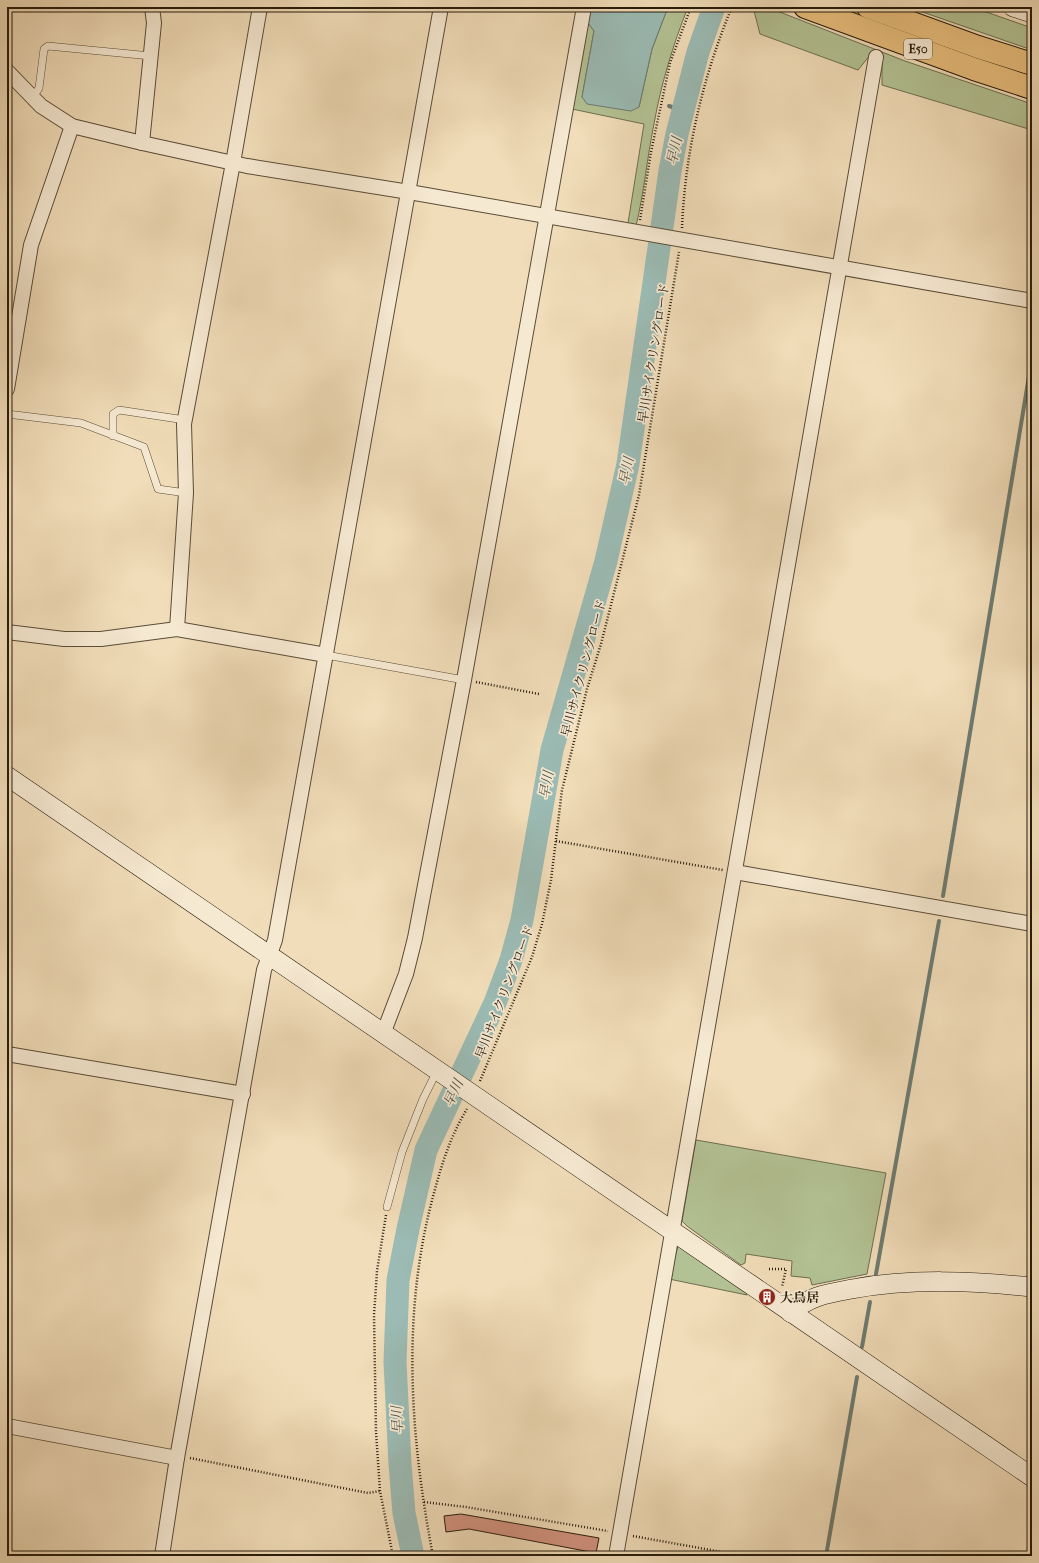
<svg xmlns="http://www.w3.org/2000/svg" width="1039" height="1563" font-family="'IM FELL French Canon','Noto Serif JP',serif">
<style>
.green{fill:#b3c294;stroke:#6d6e50}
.water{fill:#9bbbb4;stroke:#6d7b71}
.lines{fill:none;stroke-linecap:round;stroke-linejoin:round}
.stream{stroke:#6d7b71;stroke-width:4}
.river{stroke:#9bbbb4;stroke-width:23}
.building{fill:#d2927f;stroke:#271b0c}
.lane-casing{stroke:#5a4c37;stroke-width:8}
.street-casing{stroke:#5a4c37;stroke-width:16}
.secondary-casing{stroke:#271b0c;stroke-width:20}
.highway-casing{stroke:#271b0c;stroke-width:24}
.path{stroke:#271b0c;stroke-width:2.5;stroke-dasharray:1 2;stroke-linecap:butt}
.lane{stroke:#f6e9d2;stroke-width:7}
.street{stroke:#f6e9d2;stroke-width:14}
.secondary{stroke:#f6e9d2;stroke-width:19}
.highway{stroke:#e8be7c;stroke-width:22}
.labels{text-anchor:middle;stroke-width:3.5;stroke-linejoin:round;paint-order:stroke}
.shield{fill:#f6e9d2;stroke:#655947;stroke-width:1}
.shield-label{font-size:12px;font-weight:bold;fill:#271b0c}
.street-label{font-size:13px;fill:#271b0c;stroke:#f6e9d2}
.poi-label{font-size:13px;font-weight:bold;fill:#271b0c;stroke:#f6e9d2;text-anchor:start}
.water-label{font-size:14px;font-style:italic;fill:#505347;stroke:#f6e9d2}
</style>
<rect width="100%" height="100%" fill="#f1ddb9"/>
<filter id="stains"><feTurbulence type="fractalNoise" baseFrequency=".005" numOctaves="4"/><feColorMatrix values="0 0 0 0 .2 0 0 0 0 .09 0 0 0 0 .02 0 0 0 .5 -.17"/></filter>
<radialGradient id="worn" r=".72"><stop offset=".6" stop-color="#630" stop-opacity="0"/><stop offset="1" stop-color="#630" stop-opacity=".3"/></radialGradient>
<g class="green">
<path d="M668,7H688C673,45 661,84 654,124C647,158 644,193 636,226L556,211L628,223L644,124L572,109L588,23L594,31L582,97L639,107L652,49Z"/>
<polygon points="753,7 767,7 905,61 1032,104 1032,130 882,85 882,59 871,54 858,70 760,34"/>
<polygon points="908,7 972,7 1032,28 1032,50"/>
<polygon points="696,1140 886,1173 867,1274 812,1285 810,1278 791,1276 792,1261 746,1254 745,1263 741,1265 687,1226 682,1221"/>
<polygon points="678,1246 747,1294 747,1295 669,1279"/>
</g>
<polygon class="water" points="591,7 668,7 652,49 639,107 631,111 587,104 582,97 594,31 588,23"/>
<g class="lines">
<g class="stream">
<polyline points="669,106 683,111"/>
<polyline points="943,896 1032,358"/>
<polyline points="876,1274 939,921"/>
<polyline points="862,1347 870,1302"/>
<polyline points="826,1556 857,1377"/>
</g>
<polyline class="river" points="413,1556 404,1513 400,1464 395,1362 398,1280 408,1229 426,1150 495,1003 511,960 522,920 552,750 606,561 628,464 670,171 677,134 698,52 714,7"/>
</g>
<polygon class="building" points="461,1514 599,1538 596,1553 469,1529 446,1532 444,1516"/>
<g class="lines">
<g class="lane-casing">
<g id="lane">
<polyline points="33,97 39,88 44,49 48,46 151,56"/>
<polyline points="7,414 81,423 144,447 158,489 186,493"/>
<polyline points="113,436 113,414 119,410 185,420"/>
<polyline points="326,655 464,680"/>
<polyline points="387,1207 402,1152 423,1099 437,1071"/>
</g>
</g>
<g class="street-casing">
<g id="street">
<polyline points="7,71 41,106 72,126 142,143 247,166 409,192 1032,301"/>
<polyline points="142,143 154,23 152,7"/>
<polyline points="7,389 31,245 72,126"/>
<polyline points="177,629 186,493 184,424 233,163 260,7"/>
<polyline points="7,632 64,639 101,639 177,629 326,655"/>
<polyline points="735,872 1032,924"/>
<polyline points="383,1034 406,974 415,938 464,680 584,7"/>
<polyline points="7,1054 243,1094"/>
<polyline points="7,1426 177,1458"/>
<polyline points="162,1556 177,1458 264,970 275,940 441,7"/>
<path d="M616,1556C707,1057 785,556 876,57"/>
</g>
</g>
<g class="secondary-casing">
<g id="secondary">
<polyline points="1013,7 1032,13"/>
<polyline points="7,776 1032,1477"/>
<path d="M791,1313C808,1296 830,1293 852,1289C912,1278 972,1281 1032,1287"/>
</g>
</g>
<g class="highway-casing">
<g id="highway">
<polyline points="805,7 974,69 1032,88"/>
<polyline points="868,7 978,47 1032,64"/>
</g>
</g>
<g class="path">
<polyline points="640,220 651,152 670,63 691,7"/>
<path d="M682,228C685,152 703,76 732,7"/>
<polyline points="476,682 539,694"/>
<polyline points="556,841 723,870"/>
<polyline points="480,1081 532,957 542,924 551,880 562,790 587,689 601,644 639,495 679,252"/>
<polyline points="386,1215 377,1271 374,1315 376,1432 380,1491 393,1556"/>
<polyline points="769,1269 786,1269 782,1287"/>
<polyline points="190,1458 368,1493 380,1491"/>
<polyline points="424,1502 466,1507 608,1531"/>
<polyline points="633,1536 744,1556"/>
<path d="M433,1556C410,1436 401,1312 434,1193C442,1163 451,1135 467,1109"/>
</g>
<use href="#lane" class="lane"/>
<use href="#street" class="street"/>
<use href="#secondary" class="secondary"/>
<use href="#highway" class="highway"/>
</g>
<defs>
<g id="building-disc" transform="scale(0.9)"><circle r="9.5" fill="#8f2418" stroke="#f6e9d2"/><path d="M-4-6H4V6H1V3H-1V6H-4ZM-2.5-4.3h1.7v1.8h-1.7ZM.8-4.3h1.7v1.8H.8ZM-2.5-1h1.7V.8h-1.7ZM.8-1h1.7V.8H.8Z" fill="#fff"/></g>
</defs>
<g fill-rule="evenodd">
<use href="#building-disc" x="767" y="1297"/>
</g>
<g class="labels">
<rect class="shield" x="904" y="39" width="28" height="20" rx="3"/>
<g class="shield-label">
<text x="918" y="53">E50</text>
</g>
<g class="street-label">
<text transform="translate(653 353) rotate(-81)" y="5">早川サイクリングロード</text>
<text transform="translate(583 668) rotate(-75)" y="5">早川サイクリングロード</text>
<text transform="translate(504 992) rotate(-69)" y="5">早川サイクリングロード</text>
</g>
<g class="poi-label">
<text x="780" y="1302">大鳥居</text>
</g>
<g class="water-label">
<text transform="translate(674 151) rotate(-77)" y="5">早川</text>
<text transform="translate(626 471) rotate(-79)" y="5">早川</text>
<text transform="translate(546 785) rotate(-80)" y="5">早川</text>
<text transform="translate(453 1093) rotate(-65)" y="5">早川</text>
<text transform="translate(397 1420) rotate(-93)" y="5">早川</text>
</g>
</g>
<rect width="1039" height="1563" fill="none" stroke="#f1ddb9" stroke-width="24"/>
<rect x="8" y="8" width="1023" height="1547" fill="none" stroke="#271b0c" stroke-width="2"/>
<rect x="12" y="12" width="1015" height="1539" fill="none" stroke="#271b0c"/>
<rect width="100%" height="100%" filter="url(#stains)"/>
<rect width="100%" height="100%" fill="url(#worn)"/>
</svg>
